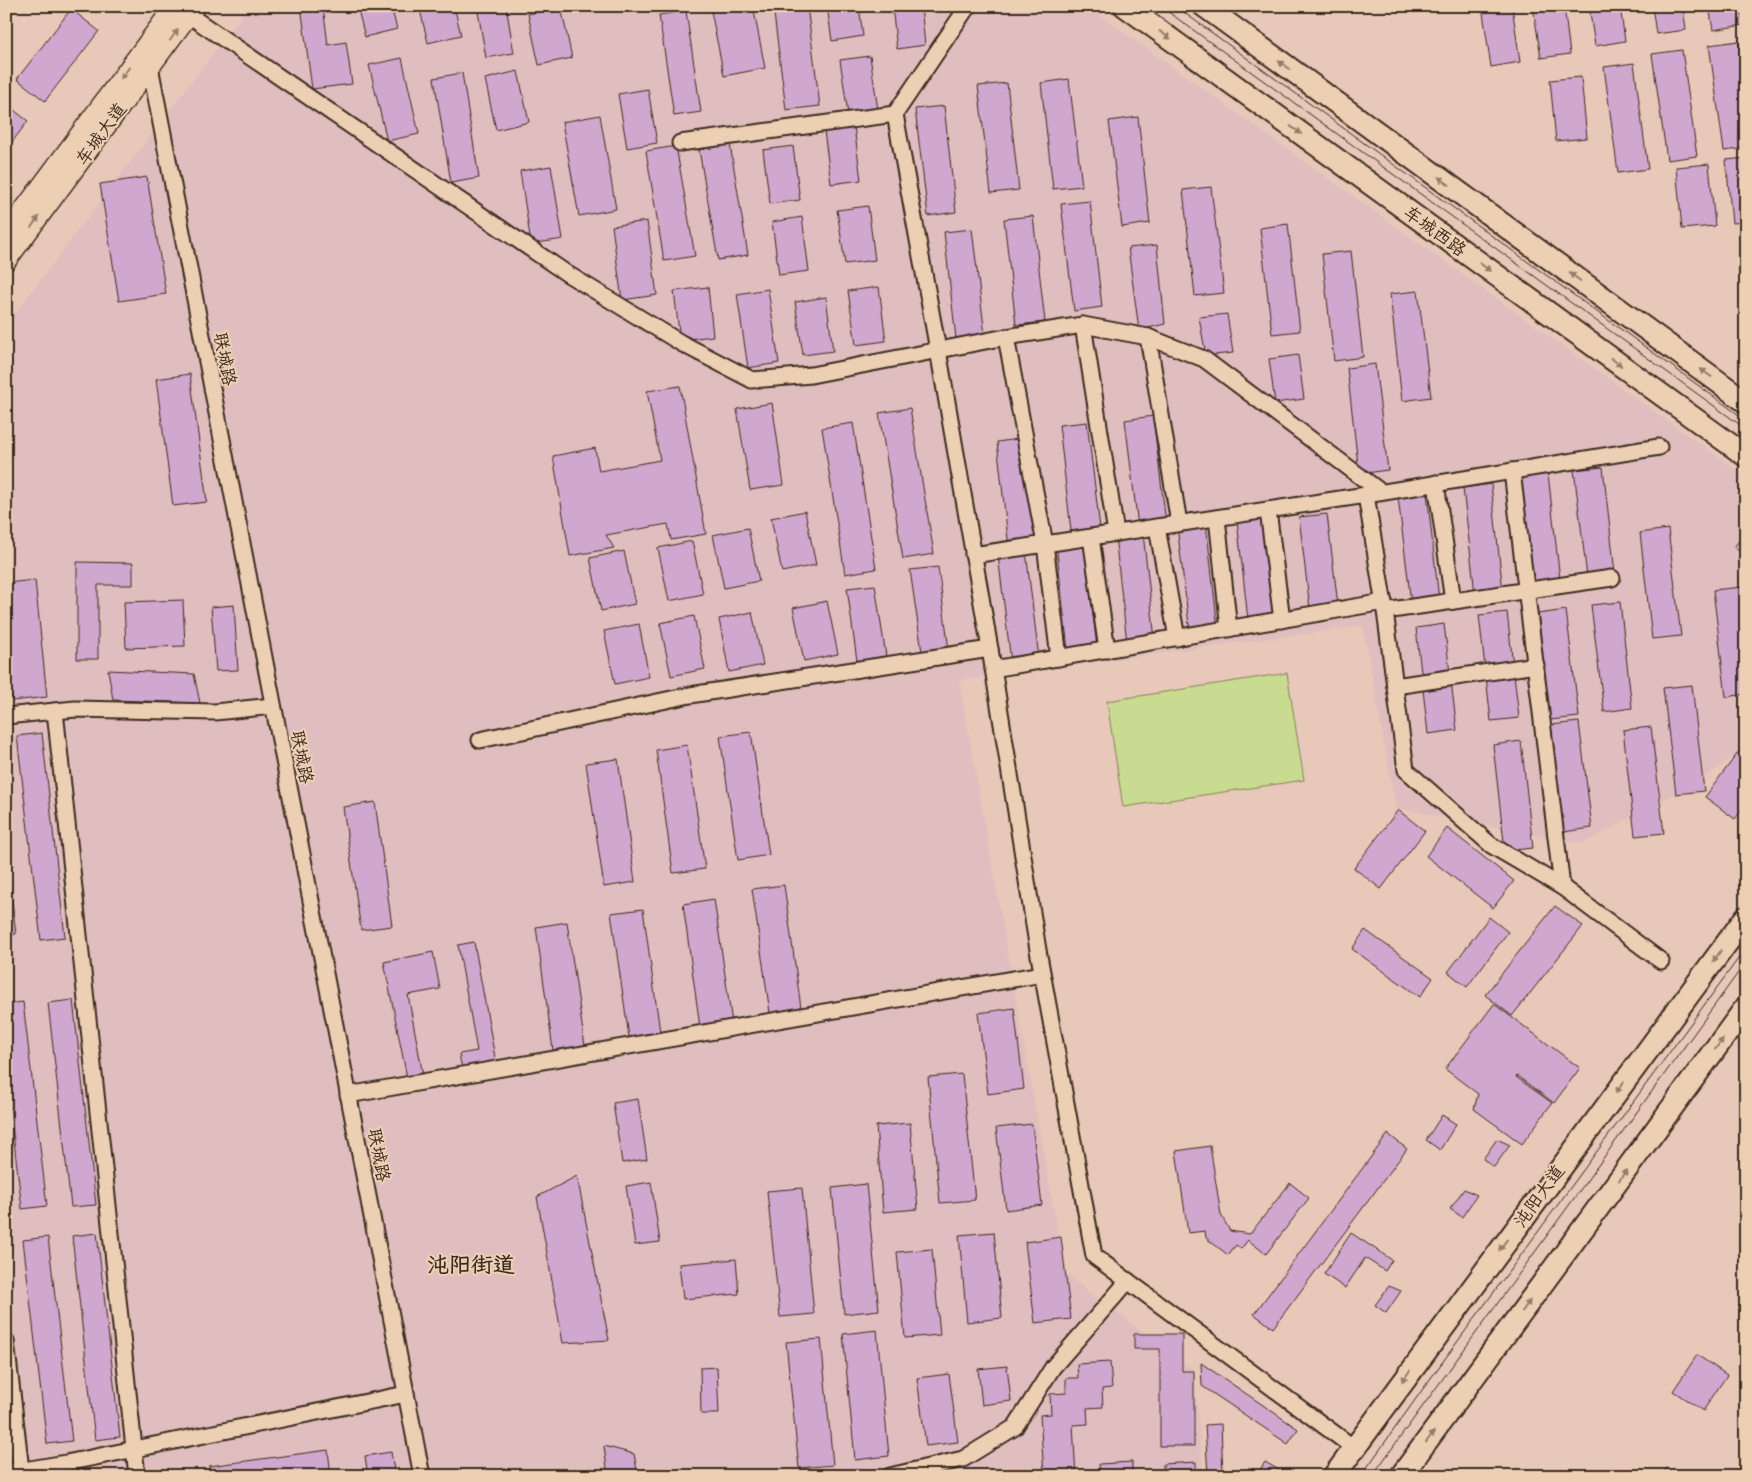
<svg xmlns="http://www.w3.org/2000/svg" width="1752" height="1482" font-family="Dekko,'LXGW WenKai TC',sans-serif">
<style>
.built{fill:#e0bebf}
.green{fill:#c9db90;stroke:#828257}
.building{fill:#d0a7ce;stroke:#3b2a1e}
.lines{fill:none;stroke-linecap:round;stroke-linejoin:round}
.minor-casing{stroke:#3b2a1e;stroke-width:19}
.tertiary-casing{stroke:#3b2a1e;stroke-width:22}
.secondary-casing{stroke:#3b2a1e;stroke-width:25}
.minor{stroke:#edd0b4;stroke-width:15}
.tertiary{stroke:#edd0b4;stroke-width:19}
.secondary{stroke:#edd0b4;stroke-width:21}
.tram{stroke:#3b2a1e;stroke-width:1}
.oneway{fill:#947d69}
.labels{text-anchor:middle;stroke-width:4;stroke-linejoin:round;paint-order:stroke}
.street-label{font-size:18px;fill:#3b2a1e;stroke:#edd0b4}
.district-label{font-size:22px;font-weight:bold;fill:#3b2a1e;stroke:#edd0b4}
</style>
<rect width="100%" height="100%" fill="#e7c8b9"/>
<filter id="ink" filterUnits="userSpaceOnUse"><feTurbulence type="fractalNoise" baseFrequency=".02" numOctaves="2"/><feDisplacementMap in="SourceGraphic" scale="10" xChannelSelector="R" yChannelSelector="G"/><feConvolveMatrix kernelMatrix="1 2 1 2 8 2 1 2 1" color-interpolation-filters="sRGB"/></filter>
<g filter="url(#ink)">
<polygon class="built" points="249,6 1087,6 1746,477 1746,747 1706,777 1582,844 1396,808 1363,626 959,680 1065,1274 1194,1370 1203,1476 6,1476 6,325"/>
<polygon class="green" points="1287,673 1304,780 1123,807 1107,701"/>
<g class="building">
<polygon points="301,6 323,6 328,45 346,42 352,84 312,89"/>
<polygon points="357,6 391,6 397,29 365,37"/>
<polygon points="419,6 454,6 461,35 428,43"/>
<polygon points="477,6 506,6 514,53 486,58"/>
<polygon points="710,6 753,6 765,68 724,76"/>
<polygon points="773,6 807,6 820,106 786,110"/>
<polygon points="827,6 859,6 863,36 832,41"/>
<polygon points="892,6 921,6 925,45 897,49"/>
<polygon points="1482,6 1512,6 1520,62 1491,67"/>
<polygon points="1533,6 1564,6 1570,54 1541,58"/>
<polygon points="1589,6 1620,6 1625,41 1595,46"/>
<polygon points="1652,6 1683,6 1686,30 1656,34"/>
<polygon points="1709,6 1740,6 1743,25 1713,30"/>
<polygon points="561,7 572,58 539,65 528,14"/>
<polygon points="71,9 99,31 45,101 17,79"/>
<polygon points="686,11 701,112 674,116 659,15"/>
<polygon points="1739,41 1746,89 1746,148 1724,151 1709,45"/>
<polygon points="1682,50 1697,156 1667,160 1652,54"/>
<polygon points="870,56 878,110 848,114 840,60"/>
<polygon points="402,58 419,134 387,141 369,65"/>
<polygon points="1634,63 1648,169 1618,173 1604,67"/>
<polygon points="518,71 529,122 496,130 485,79"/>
<polygon points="462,73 479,178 451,183 434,78"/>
<polygon points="1581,77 1587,138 1556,141 1550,80"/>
<polygon points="1069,79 1082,186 1053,189 1041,83"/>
<polygon points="1007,83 1019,190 991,193 978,86"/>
<polygon points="648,89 657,143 627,148 618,94"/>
<polygon points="6,104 28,121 6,150"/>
<polygon points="944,106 956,212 928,216 915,109"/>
<polygon points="600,115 616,209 579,216 562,122"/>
<polygon points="1138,117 1150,223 1122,227 1109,121"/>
<polygon points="854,126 861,180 831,184 824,131"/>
<polygon points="730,144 748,255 718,260 699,150"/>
<polygon points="676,146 695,256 664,261 646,151"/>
<polygon points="793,146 800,200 770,204 763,150"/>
<polygon points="1746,158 1746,222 1732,223 1726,160"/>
<polygon points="1709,164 1715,226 1682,229 1676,167"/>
<polygon points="551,166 563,239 531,244 520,171"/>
<polygon points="147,177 166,294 119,301 100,184"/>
<polygon points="1211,187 1224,293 1195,296 1183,190"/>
<polygon points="1090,201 1102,307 1074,311 1061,204"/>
<polygon points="868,206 875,260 845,264 837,210"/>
<polygon points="1033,216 1045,322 1016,325 1004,219"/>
<polygon points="802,217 809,271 779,275 772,222"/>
<polygon points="647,221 657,295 622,300 612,226"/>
<polygon points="1288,224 1300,331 1272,334 1260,228"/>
<polygon points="972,229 985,335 956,339 944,232"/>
<polygon points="1157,245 1165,324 1139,330 1128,248"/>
<polygon points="1351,251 1363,357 1334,361 1322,254"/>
<polygon points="708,287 713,336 680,340 674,291"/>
<polygon points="879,287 886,341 856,345 848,291"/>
<polygon points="768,289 779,363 748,368 737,294"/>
<polygon points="1418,291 1431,397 1402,401 1390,294"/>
<polygon points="826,297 833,351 803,355 795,302"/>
<polygon points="1227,314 1233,353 1206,356 1199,317"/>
<polygon points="1298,355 1304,399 1275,403 1269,359"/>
<polygon points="1375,364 1388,470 1359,474 1347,368"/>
<polygon points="190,374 207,502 173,506 156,379"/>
<polygon points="680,386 706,534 671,540 668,524 606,535 614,548 570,556 553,456 595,448 599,471 660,460 647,391"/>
<polygon points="772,403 784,485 750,490 737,409"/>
<polygon points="910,408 934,554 903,559 879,413"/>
<polygon points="1153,416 1166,523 1138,526 1125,420"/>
<polygon points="1087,422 1100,528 1071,531 1059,425"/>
<polygon points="853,423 876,569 845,574 822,428"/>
<polygon points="1025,438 1037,545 1009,548 997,442"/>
<polygon points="1603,467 1615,573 1587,577 1574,470"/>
<polygon points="1548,474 1560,580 1532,584 1520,477"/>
<polygon points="1491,484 1503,591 1475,594 1463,488"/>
<polygon points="1427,493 1439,600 1411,603 1398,497"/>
<polygon points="805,511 816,565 782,572 771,518"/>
<polygon points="1327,514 1338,605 1310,609 1299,517"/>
<polygon points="1265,517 1277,617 1248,620 1237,520"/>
<polygon points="1206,523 1218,629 1190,633 1177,526"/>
<polygon points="748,528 759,581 724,588 713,535"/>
<polygon points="1668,529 1681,636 1652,639 1640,533"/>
<polygon points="1746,532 1746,556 1734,547"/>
<polygon points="1143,533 1155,639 1127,643 1115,536"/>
<polygon points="692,541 703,594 669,601 658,548"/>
<polygon points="1084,541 1097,647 1068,650 1056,544"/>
<polygon points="624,551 635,604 601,611 590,558"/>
<polygon points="1026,552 1039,658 1011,662 998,555"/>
<polygon points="77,562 133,563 133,585 98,585 98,659 77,659"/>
<polygon points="938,567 949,650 922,652 910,570"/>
<polygon points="35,580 47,697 12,701 6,643 6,583"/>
<polygon points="875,585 886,656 857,661 847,588"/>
<polygon points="1742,587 1746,619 1746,694 1726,697 1713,590"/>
<polygon points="183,600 185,646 126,648 124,602"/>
<polygon points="827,601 838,654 804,661 793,608"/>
<polygon points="1620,602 1632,708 1604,712 1591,605"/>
<polygon points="234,605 238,670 216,671 211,607"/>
<polygon points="1566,610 1579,717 1550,720 1538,614"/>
<polygon points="752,612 763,665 729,672 719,619"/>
<polygon points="1507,612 1519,718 1491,721 1479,615"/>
<polygon points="694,616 705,669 671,676 660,623"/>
<polygon points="639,624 649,677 615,684 604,631"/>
<polygon points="1444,624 1457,730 1428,734 1416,628"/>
<polygon points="108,670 194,674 200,703 113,700"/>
<polygon points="1692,685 1704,791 1676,794 1663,688"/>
<polygon points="1579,722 1592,828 1563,832 1551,725"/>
<polygon points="1651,727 1664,833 1635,836 1623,730"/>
<polygon points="751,732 769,855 738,860 720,736"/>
<polygon points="42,733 65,937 41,940 17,736"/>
<polygon points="1521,741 1533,848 1505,851 1493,745"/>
<polygon points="1746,742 1746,805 1735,819 1705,797"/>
<polygon points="687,745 705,869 673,873 656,750"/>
<polygon points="618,759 635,882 604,887 586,763"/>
<polygon points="375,802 392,926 361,930 343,807"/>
<polygon points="1398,810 1425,831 1381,889 1354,868"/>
<polygon points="1447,828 1514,881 1493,908 1426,856"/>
<polygon points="6,852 16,934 6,935"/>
<polygon points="784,885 801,1008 770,1013 752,889"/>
<polygon points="714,899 732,1023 700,1027 683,904"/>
<polygon points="1555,906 1583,926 1512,1016 1485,995"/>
<polygon points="643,909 660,1032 629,1037 611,913"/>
<polygon points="1489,917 1508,932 1467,987 1448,972"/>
<polygon points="567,922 585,1046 553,1050 536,927"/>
<polygon points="1365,930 1433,978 1420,997 1352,949"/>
<polygon points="474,942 496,1063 462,1069 459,1054 477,1051 458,945"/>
<polygon points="433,952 440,989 408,995 423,1075 407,1078 384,962"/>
<polygon points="73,1000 96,1205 71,1207 48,1003"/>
<polygon points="23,1002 47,1206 22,1209 6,1074 6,1004"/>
<polygon points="1494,1004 1580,1068 1554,1103 1517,1076 1516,1077 1552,1103 1522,1144 1474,1109 1478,1094 1445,1069"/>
<polygon points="1014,1008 1024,1089 988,1094 978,1013"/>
<polygon points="962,1074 975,1200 940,1203 928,1077"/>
<polygon points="638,1099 647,1159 622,1163 613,1103"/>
<polygon points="1442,1115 1456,1124 1440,1150 1426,1140"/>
<polygon points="910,1123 918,1209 883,1212 876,1126"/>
<polygon points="1032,1124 1042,1205 1006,1210 996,1128"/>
<polygon points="1388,1134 1407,1149 1273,1328 1254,1314"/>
<polygon points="1497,1139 1510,1145 1494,1167 1483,1159"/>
<polygon points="1210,1146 1221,1215 1230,1231 1250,1234 1290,1183 1309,1198 1266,1254 1248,1240 1241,1249 1236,1245 1228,1255 1206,1238 1205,1231 1188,1233 1176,1151"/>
<polygon points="577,1176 609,1340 563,1343 537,1197"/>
<polygon points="651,1182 660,1242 635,1245 626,1186"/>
<polygon points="866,1184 879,1310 844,1314 832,1188"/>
<polygon points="802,1188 814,1314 780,1317 767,1191"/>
<polygon points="1464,1189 1477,1195 1462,1217 1450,1209"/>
<polygon points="994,1232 1002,1318 967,1322 959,1235"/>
<polygon points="97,1233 120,1437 95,1440 72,1236"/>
<polygon points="1351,1233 1392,1260 1385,1271 1365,1258 1345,1288 1324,1274"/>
<polygon points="48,1237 72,1441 47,1444 23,1240"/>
<polygon points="1061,1237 1071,1319 1035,1323 1025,1242"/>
<polygon points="932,1249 940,1335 905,1338 897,1252"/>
<polygon points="736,1259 739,1294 683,1299 679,1264"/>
<polygon points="1389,1286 1401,1291 1386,1313 1375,1305"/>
<polygon points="877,1330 889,1456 855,1460 843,1334"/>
<polygon points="1134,1334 1182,1334 1182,1371 1194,1371 1194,1446 1160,1446 1160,1349 1134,1349"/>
<polygon points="821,1339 833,1465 799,1468 786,1342"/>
<polygon points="1697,1355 1727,1375 1703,1411 1673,1391"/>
<polygon points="1110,1362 1112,1388 1102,1389 1103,1407 1087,1408 1088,1424 1073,1425 1076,1476 1044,1476 1040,1415 1051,1414 1050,1394 1066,1393 1066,1378 1078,1378 1077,1364"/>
<polygon points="1201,1363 1298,1429 1288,1444 1202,1386"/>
<polygon points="1007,1366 1011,1401 982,1405 978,1369"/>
<polygon points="717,1367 719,1414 701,1414 700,1368"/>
<polygon points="949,1374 958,1442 926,1446 917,1378"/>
<polygon points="1221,1424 1223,1476 1208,1476 1205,1425"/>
<polygon points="604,1446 634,1454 638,1476 608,1476"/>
<polygon points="328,1450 331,1476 210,1476 209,1466"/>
<polygon points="391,1452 395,1476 368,1476 365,1456"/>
<polygon points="1132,1462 1132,1476 1100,1476 1099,1464"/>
<polygon points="1196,1462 1196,1476 1163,1476 1163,1464"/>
<polygon points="1265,1462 1279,1470 1276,1476 1256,1476"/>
<polygon points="1666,1468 1680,1476 1662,1476"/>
<polygon points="591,1469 592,1476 569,1476 569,1475"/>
</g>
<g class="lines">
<g class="minor-casing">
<g id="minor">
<polyline points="180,9 566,273 681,343 752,380 811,375 1006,337 1083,325 1148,337 1204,359 1381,492"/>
<polyline points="149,61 422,1476"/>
<polyline points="895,114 938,350 990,649 1038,950 1094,1256 1354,1448"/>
<polyline points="680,143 895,114 968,6"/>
<polyline points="1083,325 1116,533"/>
<polyline points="1006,337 1045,544 1059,658"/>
<polyline points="1148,337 1179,523"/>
<polyline points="1512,471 1562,887"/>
<polyline points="1436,483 1453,601"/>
<polyline points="1366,495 1385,611 1406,770 1491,845 1562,887 1661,961"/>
<polyline points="1268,510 1282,620"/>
<polyline points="1217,518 1229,629"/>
<polyline points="1157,527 1177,638"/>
<polyline points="1091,537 1107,650"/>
<polyline points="973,555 1366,495 1659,447"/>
<polyline points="1385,611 1612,578"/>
<polyline points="993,669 1384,602"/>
<polyline points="1395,686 1536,665"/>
<polyline points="55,711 137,1476"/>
<polyline points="6,716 75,709 215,712 273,706"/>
<polyline points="480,740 690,695 990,649"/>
<polyline points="348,1095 1042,974"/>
<polyline points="6,1341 21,1470"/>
<polyline points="6,1473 66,1463 406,1394"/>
<polyline points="890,1476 963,1459 1015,1427 1053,1367 1128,1281"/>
</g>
</g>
<g class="tertiary-casing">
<g id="tertiary">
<polyline points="6,234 175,6"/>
<polyline points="6,261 195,6"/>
</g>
</g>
<g class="secondary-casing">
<g id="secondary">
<polyline points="1125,6 1746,456"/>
<polyline points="1204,6 1746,402"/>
<polyline points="1334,1476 1746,917"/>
<polyline points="1401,1476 1746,1007"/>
</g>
</g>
<use href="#minor" class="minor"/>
<use href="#tertiary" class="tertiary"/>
<use href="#secondary" class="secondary"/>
<g class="tram">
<polyline points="1160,6 1746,429"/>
<polyline points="1175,6 1746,420"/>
<polyline points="1361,1476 1425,1386 1746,948"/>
<polyline points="1372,1476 1746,962"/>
</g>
</g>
<defs><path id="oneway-solid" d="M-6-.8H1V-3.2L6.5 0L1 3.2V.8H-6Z" transform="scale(1.25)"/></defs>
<g class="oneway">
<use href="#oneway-solid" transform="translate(174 35) rotate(-54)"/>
<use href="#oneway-solid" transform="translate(1165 35) rotate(36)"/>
<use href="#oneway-solid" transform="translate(1284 65) rotate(-144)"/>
<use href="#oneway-solid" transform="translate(125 73) rotate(126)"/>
<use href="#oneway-solid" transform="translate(1296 130) rotate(36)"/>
<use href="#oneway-solid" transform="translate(1444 181) rotate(-144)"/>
<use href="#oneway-solid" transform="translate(35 222) rotate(-54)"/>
<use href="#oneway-solid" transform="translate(1485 267) rotate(36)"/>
<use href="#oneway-solid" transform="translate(1575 277) rotate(-144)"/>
<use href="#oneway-solid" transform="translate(1616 362) rotate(36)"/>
<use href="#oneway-solid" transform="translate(1706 373) rotate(-144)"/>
<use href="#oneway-solid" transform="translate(1717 956) rotate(126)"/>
<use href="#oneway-solid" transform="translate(1719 1044) rotate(-54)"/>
<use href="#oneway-solid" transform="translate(1620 1087) rotate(126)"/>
<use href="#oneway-solid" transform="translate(1623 1175) rotate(-54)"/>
<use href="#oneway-solid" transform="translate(1503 1245) rotate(126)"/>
<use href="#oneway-solid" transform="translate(1526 1306) rotate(-54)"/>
<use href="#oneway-solid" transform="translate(1406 1376) rotate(126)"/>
<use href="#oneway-solid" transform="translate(1430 1437) rotate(-54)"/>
</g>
</g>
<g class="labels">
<g class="street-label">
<text transform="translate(101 134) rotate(-54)" y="6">车城大道</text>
<text transform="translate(1435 231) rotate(36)" y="6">车城西路</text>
<text transform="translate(225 359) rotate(79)" y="6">联城路</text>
<text transform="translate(302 757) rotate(79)" y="6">联城路</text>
<text transform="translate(379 1155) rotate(79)" y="6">联城路</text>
<text transform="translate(1539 1196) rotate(-54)" y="6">沌阳大道</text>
</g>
<g class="district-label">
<text x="471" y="1272">沌阳街道</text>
</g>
</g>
<rect width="1752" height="1482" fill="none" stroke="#edd0b4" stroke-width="25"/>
<rect x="12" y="12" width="1727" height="1457" fill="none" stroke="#3b2a1e" stroke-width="2" filter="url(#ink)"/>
</svg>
